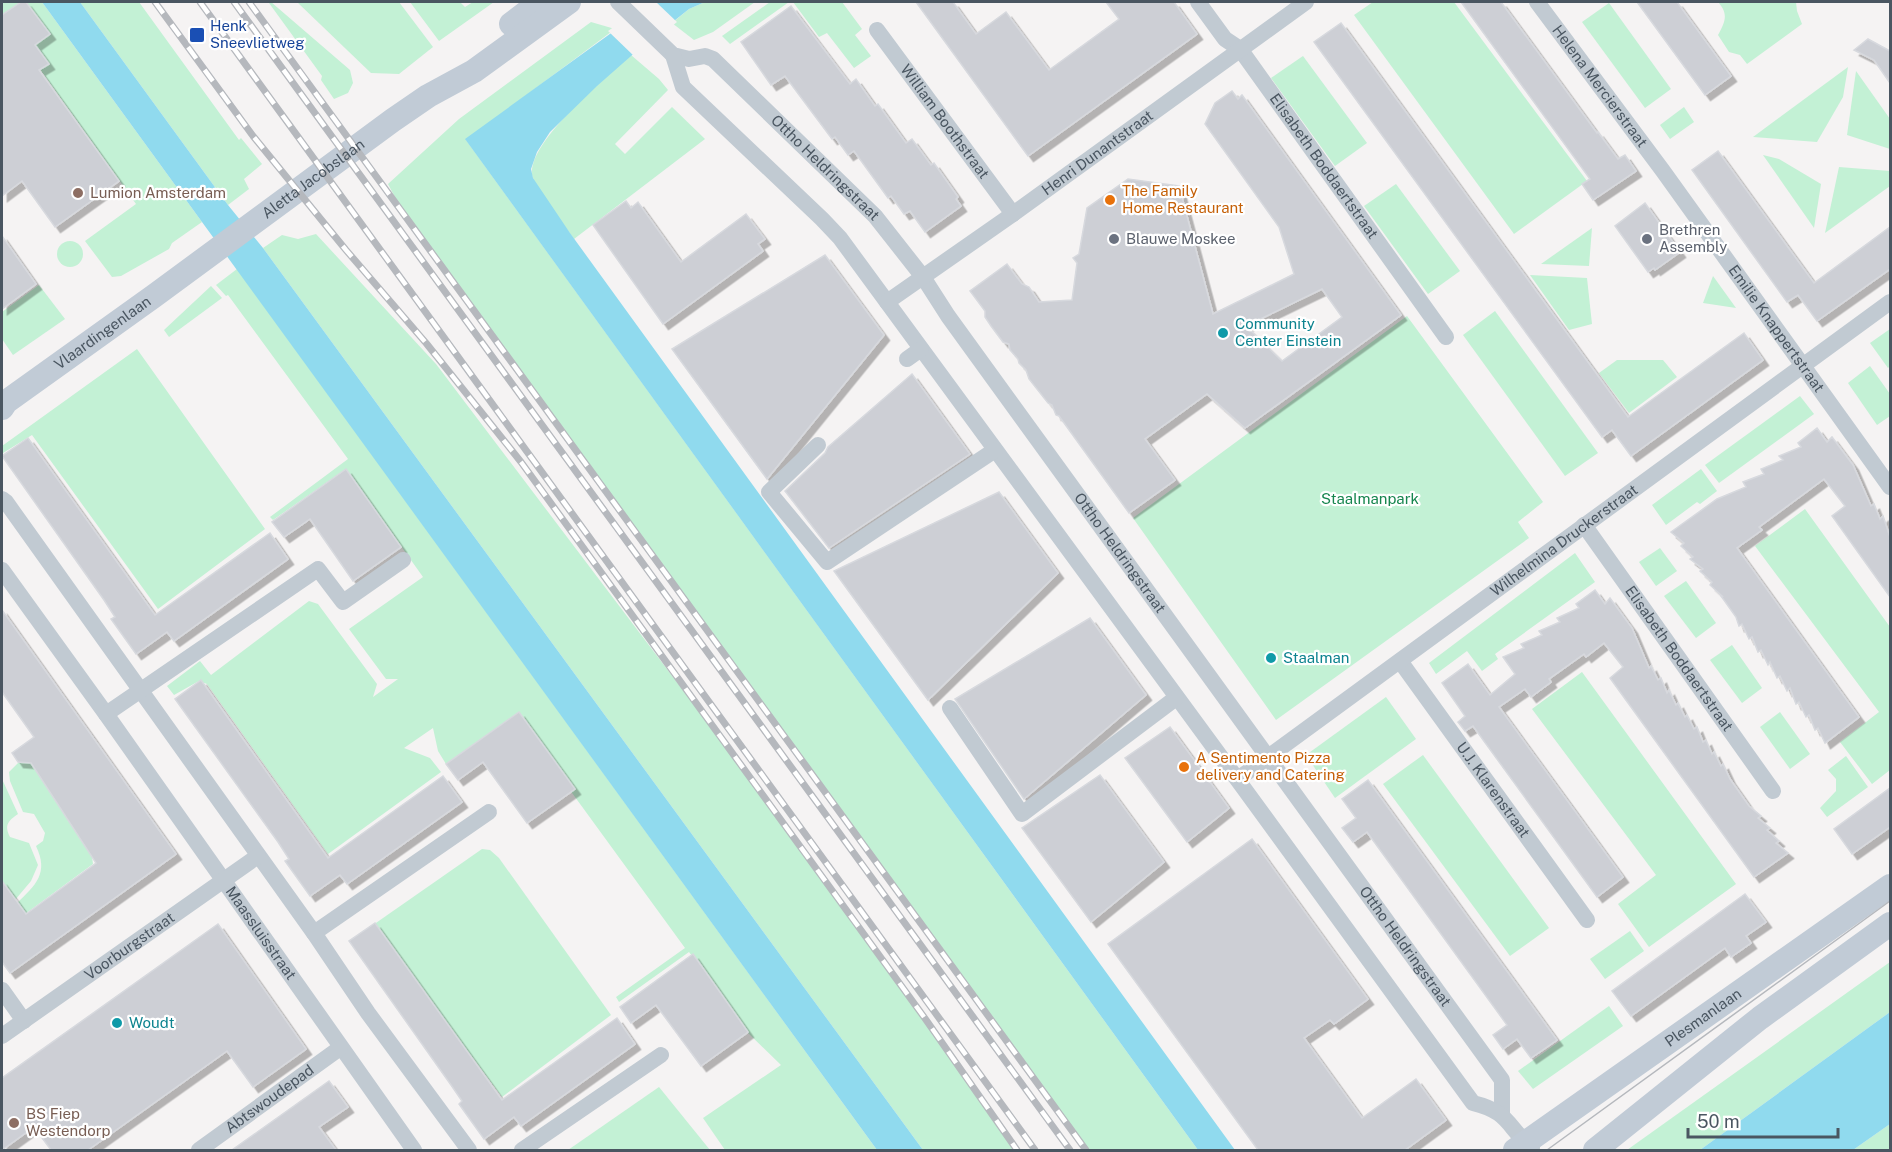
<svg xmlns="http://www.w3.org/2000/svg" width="1892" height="1152" font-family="'Public Sans',sans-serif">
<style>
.green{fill:#c3f1d5}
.water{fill:#90daee}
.pier{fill:#f5f3f3}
.building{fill:#cdcfd5;stroke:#d7d9de;stroke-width:1.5;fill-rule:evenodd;filter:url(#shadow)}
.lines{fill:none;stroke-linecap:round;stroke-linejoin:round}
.street{stroke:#c1cad2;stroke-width:16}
.secondary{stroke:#c1cbd6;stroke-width:24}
.tram{stroke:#b5b8bd;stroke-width:1.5}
.rail-casing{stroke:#b5b8bd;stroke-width:7}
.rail{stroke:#fff;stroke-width:4.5;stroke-dasharray:14;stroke-linecap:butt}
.transit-dot{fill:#1a4fb4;stroke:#fff;stroke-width:2}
.education-dot{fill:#8d6e63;stroke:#fff;stroke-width:2}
.food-dot{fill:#e8710a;stroke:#fff;stroke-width:2}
.worship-dot{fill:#6b7280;stroke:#fff;stroke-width:2}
.culture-dot{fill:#0f9aa8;stroke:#fff;stroke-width:2}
.labels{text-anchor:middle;stroke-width:4.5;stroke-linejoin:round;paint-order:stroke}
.transit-label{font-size:15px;fill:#164399;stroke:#fff;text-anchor:start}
.street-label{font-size:15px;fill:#4a5661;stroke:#fff}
.food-label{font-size:15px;fill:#c56008;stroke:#fff;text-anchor:start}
.education-label{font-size:15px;fill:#785e54;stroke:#fff;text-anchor:start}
.worship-label{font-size:15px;fill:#5b616d;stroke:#fff;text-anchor:start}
.culture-label{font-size:15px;fill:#0d838f;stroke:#fff;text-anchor:start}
.park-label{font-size:15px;fill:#17864f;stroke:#fff}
</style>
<defs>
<filter id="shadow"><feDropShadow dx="5.5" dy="5.5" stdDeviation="0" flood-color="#0004"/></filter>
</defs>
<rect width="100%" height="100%" fill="#f5f3f3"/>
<g class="green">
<polygon points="2,2 42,2 202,222 172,243 169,249 121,276 112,277 85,241 136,204 2,16"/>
<polygon points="80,2 139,2 239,140 241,138 262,164 244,179 249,189 228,205"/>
<polygon points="271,2 350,70 353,83 348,93 334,99 321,80 322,76 269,3"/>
<polygon points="297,2 399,2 433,47 399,74 371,73"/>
<polygon points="410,2 460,2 465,7 473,2 494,2 439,41"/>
<polygon points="705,2 755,2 713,32 694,40 672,23 689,9"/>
<polygon points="770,2 789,2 730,44 722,36"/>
<polygon points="793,2 842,2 862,29 855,35 871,56 854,68 827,33 819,37"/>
<polygon points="1373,2 1454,2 1587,181 1514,234 1354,15"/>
<path d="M1718,2H1796L1797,11L1802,24L1747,64L1740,55L1729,52L1718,35C1725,22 1729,14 1718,2Z"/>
<polygon points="1609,3 1671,89 1645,108 1582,22"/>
<polygon points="591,22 615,29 466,140 1198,1150 1088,1150 397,201 388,184 459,119"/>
<path d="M631,55L659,79L668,90L615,144L625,154L672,107L705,139L574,239C564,224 538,192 533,178C522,146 608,76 631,55Z"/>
<polygon points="1303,56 1367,143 1335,166 1271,78"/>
<polygon points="1848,67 1843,97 1817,142 1753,137"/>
<polygon points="1856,71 1890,119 1890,149 1847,135"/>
<polygon points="1684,107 1694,122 1670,139 1660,125"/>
<polygon points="1763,155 1779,159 1821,184 1814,228"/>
<polygon points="1839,167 1890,171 1890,186 1825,233"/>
<polygon points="1396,184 1460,271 1428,294 1364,206"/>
<polygon points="1592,228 1589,266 1541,264"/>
<polygon points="316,234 436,364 776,813 1016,1150 923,1150 263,248 282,235 298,239"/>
<circle cx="70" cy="254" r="13"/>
<polygon points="237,269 877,1150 725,1150 703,1118 781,1065 747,1032 689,952 619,1002 616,997 685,948 516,716 446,764 438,751 433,728 404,748 430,758 441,772 328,854 207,684 199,681 174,695 167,686 200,661 211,675 309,601 318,604 377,684 373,697 398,679 386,679 349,629 423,577 346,469 273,520 270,517 348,459 228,295 226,296 216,285"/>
<polygon points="1530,275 1587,278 1592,324 1569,330"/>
<polygon points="1713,276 1736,308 1703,303"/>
<polygon points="39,285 65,319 13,355 2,339 2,312"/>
<polygon points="211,286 222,298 169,337 164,330"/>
<polygon points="1495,311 1598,453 1565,476 1463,335"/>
<polygon points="1407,316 1543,502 1518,522 1529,538 1276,720 1133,518"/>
<polygon points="1890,329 1890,366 1888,368 1870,343"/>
<polygon points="137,349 265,529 158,609 32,435 3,453 2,446"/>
<polygon points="1617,360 1663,360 1677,377 1629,413 1599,373"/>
<polygon points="1870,366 1890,394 1890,416 1877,425 1848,383"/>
<polygon points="1800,396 1814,414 1719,483 1705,465"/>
<polygon points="1701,469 1717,491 1700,504 1697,502 1666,525 1652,505"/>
<polygon points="1805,509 1890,627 1890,770 1872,784 1840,742 1879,712 1755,546"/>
<polygon points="1660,548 1677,571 1656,586 1639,562"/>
<polygon points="1575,553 1595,582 1495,654 1498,659 1482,671 1467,651 1436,674 1429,663"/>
<polygon points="1686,581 1716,623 1696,638 1664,596"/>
<polygon points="1732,645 1762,688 1742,703 1710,660"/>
<polygon points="1582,672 1736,884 1649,947 1618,904 1656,875 1532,709"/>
<polygon points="1386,697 1416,739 1335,798 1306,755"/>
<polygon points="1780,712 1810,754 1790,769 1760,727"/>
<polygon points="1423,755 1549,928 1510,956 1383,784"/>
<polygon points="1846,756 1868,787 1827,817 1820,808 1836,791 1836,779 1828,770"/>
<path d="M19,762L31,763L92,857L93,864L25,914L17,903C36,885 49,873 36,846L43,841L45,833L34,814L23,812L10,781L9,772Z"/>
<path d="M2,779L18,814C8,821 4,825 10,837L29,843L38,865L31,881L15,900L2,890Z"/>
<polygon points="482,849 490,850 499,858 611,1015 502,1097 373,925"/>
<polygon points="1630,931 1644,951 1605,979 1590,959"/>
<polygon points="1890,962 1890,1012 1700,1150 1627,1150"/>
<polygon points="1609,1006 1623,1026 1533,1089 1518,1071"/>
<polygon points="659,1087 710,1150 568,1150"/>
<polygon points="1890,1124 1890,1150 1853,1150"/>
</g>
<g class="water">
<polygon points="42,2 80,2 228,205 263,248 923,1150 877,1150"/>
<polygon points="654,2 705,2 689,9 639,49 597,86 550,132 537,152 531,169 533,178 570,233 1235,1150 1198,1150 465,139"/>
<polygon points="1890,1012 1890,1124 1853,1150 1700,1150"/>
</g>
<polygon class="pier" points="649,2 656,2 677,22 635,57 608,31"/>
<g class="building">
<polygon points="21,2 26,2 50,34 35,45 49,64 39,70 119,181 55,227 22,181 2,196 2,15"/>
<polygon points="916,2 953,2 976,34 1006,12 1049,70 1119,19 1106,2 1174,2 1197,34 1028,156"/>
<polygon points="1461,2 1501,2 1597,133 1598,132 1618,159 1625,155 1636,171 1593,200 1582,184 1590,179"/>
<polygon points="1637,2 1677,2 1731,76 1705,95"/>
<polygon points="791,6 850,84 856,79 875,106 878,104 906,143 912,139 931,165 934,163 958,197 956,199 961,206 925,232 910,211 904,214 891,196 888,198 854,151 848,155 835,137 832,139 785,76 771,85 741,42"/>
<polygon points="1341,23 1628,417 1744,333 1763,360 1631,456 1612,430 1602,437 1314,42"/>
<polygon points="1868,39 1890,51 1890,83 1874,60 1854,50"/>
<path d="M1232,91L1238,99L1242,95L1401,315L1245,428L1207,394L1145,439L1175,480L1129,513L1059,416L1056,415L1052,405L1048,403L1029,379L1026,370L1019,363L1018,359L1010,350L1009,344L1003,342L991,326L985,317V311L970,291L1007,264L1022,284L1029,287L1039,302L1072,300L1077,263L1073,258L1079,254L1087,208L1128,179L1179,186L1213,314L1294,274L1279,227L1205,124L1215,103ZM1322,289L1342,317L1282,361L1246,326Z"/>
<polygon points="1718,151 1814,283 1890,227 1890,269 1817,321 1798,295 1787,302 1692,170"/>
<polygon points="626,201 631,208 638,202 681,262 746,214 765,239 758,244 763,251 663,324 593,225"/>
<polygon points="1645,203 1680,252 1655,270 1654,268 1648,272 1615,226"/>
<polygon points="2,236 36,284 2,309"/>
<polygon points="825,255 884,335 767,479 672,349"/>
<polygon points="912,374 970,454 829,548 785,491 825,453 828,447"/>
<polygon points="1817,428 1827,442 1832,437 1853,465 1871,506 1874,504 1880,519 1883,516 1890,537 1890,597 1832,516 1845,506 1824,479 1759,527 1762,530 1737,548 1859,717 1825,743 1818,728 1815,730 1809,715 1806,717 1799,702 1796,704 1790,688 1787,691 1780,676 1777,678 1770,662 1768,665 1761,650 1758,652 1752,637 1749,639 1742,624 1739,626 1736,617 1721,596 1722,596 1710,585 1712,582 1700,571 1703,569 1690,559 1693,557 1681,546 1684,543 1671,532 1717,499 1746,487 1743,482 1764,474 1761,469 1783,460 1779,456 1801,447 1798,443"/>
<polygon points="28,438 155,615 270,533 288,559 174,641 167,632 136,654 111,619 115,617 104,600 2,456"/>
<polygon points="346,469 401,547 353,581 310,519 284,537 272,522"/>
<polygon points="999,492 1058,573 928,700 834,571"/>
<polygon points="1595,590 1605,604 1610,598 1632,628 1649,668 1651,666 1658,680 1661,678 1667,693 1669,690 1676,705 1678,703 1685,717 1687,715 1694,729 1697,727 1703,742 1706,740 1712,754 1714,752 1721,766 1723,764 1730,779 1749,806 1761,816 1758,818 1770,828 1767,830 1779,841 1776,843 1788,853 1754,877 1610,678 1623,667 1604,643 1586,657 1584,654 1549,679 1551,682 1531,697 1525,689 1499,707 1623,877 1597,897 1473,726 1465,731 1458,722 1465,716 1442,683 1468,664 1490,695 1515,674 1503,657 1524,648 1521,644 1542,635 1539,631 1560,622 1557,618 1579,608 1576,604"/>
<polygon points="2,610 176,854 10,973 2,962 2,881 26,914 96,863 31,763 18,762 12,753 34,737 2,692"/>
<polygon points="1090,618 1146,695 1024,799 955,699"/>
<polygon points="201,680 328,858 443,776 462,802 347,884 340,875 310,896 285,861 289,859 278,842 175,699"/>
<polygon points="519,712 575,789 527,823 483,762 458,780 446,764"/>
<polygon points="1170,727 1229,808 1187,842 1125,758"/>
<polygon points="1100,775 1164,862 1091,922 1022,828"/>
<polygon points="1368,780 1557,1040 1531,1058 1517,1039 1503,1049 1493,1035 1507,1025 1367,832 1353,842 1342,828 1356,818 1342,799"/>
<polygon points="1890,788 1890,827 1852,854 1834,829"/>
<polygon points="1252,839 1368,999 1334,1024 1330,1020 1304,1038 1362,1118 1416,1079 1446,1120 1405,1150 1258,1150 1108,944"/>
<polygon points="1745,894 1766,922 1746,936 1751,943 1731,957 1725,948 1631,1016 1612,991"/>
<polygon points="375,923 502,1100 617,1018 635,1044 521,1126 514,1117 484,1139 459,1104 462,1101 451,1085 349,941"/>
<polygon points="218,924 306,1049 253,1087 227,1051 88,1150 51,1150 34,1127 2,1150 2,1078"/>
<polygon points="693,954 748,1032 701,1066 656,1005 631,1023 620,1007"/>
<polygon points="329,1081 348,1107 319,1127 336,1150 232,1150"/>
</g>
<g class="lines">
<g class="street">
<path id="s1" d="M618,2L673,55L689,59L705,56L713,59L875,216L923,277L948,316L1502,1080V1114"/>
<path id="s2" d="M1198,2L1225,39L1240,49L1446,337"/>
<path id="s3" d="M1537,2L1663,171L1890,487"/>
<path id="s4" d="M877,30L1013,214"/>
<path d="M673,55L683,87L822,219L840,238C1052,525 1263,814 1473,1103C1510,1112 1506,1126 1532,1148"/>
<path id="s5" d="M887,302L1013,214L1306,2"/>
<polyline points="907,359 921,349"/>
<polyline points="818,445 769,492 827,562 995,450"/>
<polyline points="2,499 6,502 314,933 368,1013 469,1150"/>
<path id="s6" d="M1584,525L1773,791"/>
<path id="s7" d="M2,570L106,714L414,1150"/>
<path id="s8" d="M1400,661L1587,920"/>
<polyline points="950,708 1022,814 1176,698"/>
<polyline points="106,714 318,569 343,602 403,560"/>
<path id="s9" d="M1238,779L1890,302"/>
<polyline points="314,933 489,812"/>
<polyline points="2,990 24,1021"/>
<path id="s10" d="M2,1036L258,856"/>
<path id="s11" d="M199,1150L340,1048"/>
<polyline points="522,1150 661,1055"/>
</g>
<g class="secondary">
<polyline points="511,24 540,2"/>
<path id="s12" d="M2,408L6,402L154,296L393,120L428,96L474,71L569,2"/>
<path id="s13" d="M1515,1150L1890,886"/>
<polyline points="1595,1150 1760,1018 1890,924"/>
</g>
<polyline class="tram" points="1547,1150 1890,901"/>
<g class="rail-casing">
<g id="rail">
<polyline points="155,2 253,136 346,250 426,343 521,462 924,1017 1017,1150"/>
<polyline points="200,2 1035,1150"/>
<polyline points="234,2 1070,1150"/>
<polyline points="249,2 1086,1150"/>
</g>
</g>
<use href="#rail" class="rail"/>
</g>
<rect class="transit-dot" x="189" y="27" width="16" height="16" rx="3"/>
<g class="education-dot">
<circle cx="78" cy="193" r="6"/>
<circle cx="14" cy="1123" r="6"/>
</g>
<g class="food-dot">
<circle cx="1110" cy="200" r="6"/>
<circle cx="1184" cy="767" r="6"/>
</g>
<g class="worship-dot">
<circle cx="1114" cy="239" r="6"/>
<circle cx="1647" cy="239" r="6"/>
</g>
<g class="culture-dot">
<circle cx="1223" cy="333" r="6"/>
<circle cx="1271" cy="658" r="6"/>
<circle cx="117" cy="1023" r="6"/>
</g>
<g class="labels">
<g class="transit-label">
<text x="210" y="31">Henk<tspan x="210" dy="17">Sneevlietweg</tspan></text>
</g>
<g class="street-label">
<text dy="5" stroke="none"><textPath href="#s3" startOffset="105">Helena Mercierstraat</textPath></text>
<text dy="5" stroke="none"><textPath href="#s4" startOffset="114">William Boothstraat</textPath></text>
<text dy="5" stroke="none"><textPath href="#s5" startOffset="258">Henri Dunantstraat</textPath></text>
<text dy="5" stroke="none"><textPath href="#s2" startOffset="208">Elisabeth Boddaertstraat</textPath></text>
<text dy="5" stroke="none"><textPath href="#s1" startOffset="274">Ottho Heldringstraat</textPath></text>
<text dy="5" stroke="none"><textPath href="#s12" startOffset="387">Aletta Jacobslaan</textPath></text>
<text dy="5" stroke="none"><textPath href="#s3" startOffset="405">Emilie Knappertstraat</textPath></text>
<text dy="5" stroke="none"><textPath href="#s12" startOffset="126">Vlaardingenlaan</textPath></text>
<text dy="5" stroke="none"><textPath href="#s9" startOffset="404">Wilhelmina Druckerstraat</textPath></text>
<text dy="5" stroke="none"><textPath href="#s1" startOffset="760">Ottho Heldringstraat</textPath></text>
<text dy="5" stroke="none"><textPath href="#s6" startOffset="164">Elisabeth Boddaertstraat</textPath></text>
<text dy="5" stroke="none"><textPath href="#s8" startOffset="159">U.J. Klarenstraat</textPath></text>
<text dy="5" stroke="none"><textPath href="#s7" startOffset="446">Maassluisstraat</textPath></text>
<text dy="5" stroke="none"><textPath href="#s10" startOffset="156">Voorburgstraat</textPath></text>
<text dy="5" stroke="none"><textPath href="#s1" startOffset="1246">Ottho Heldringstraat</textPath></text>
<text dy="5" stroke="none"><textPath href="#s13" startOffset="230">Plesmanlaan</textPath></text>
<text dy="5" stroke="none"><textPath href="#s11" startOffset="87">Abtswoudepad</textPath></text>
</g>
<g class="food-label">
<text x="1122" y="196">The Family<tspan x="1122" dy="17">Home Restaurant</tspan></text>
<text x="1196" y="763">A Sentimento Pizza<tspan x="1196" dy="17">delivery and Catering</tspan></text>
</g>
<g class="education-label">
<text x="90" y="198">Lumion Amsterdam</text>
<text x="26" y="1119">BS Fiep<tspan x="26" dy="17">Westendorp</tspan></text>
</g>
<g class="worship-label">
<text x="1659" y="235">Brethren<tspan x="1659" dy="17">Assembly</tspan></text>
<text x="1126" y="244">Blauwe Moskee</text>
</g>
<g class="culture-label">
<text x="1235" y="329">Community<tspan x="1235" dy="17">Center Einstein</tspan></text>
<text x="1283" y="663">Staalman</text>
<text x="129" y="1028">Woudt</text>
</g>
<g class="park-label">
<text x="1370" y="504">Staalmanpark</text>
</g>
</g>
<rect width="1892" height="1152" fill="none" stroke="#4a5661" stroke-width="6"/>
<path d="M1688 1128v9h150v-9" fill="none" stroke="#4a5661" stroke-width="3"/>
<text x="1697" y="1128" font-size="18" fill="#4a5661" stroke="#ffffff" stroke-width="4.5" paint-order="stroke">50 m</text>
</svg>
